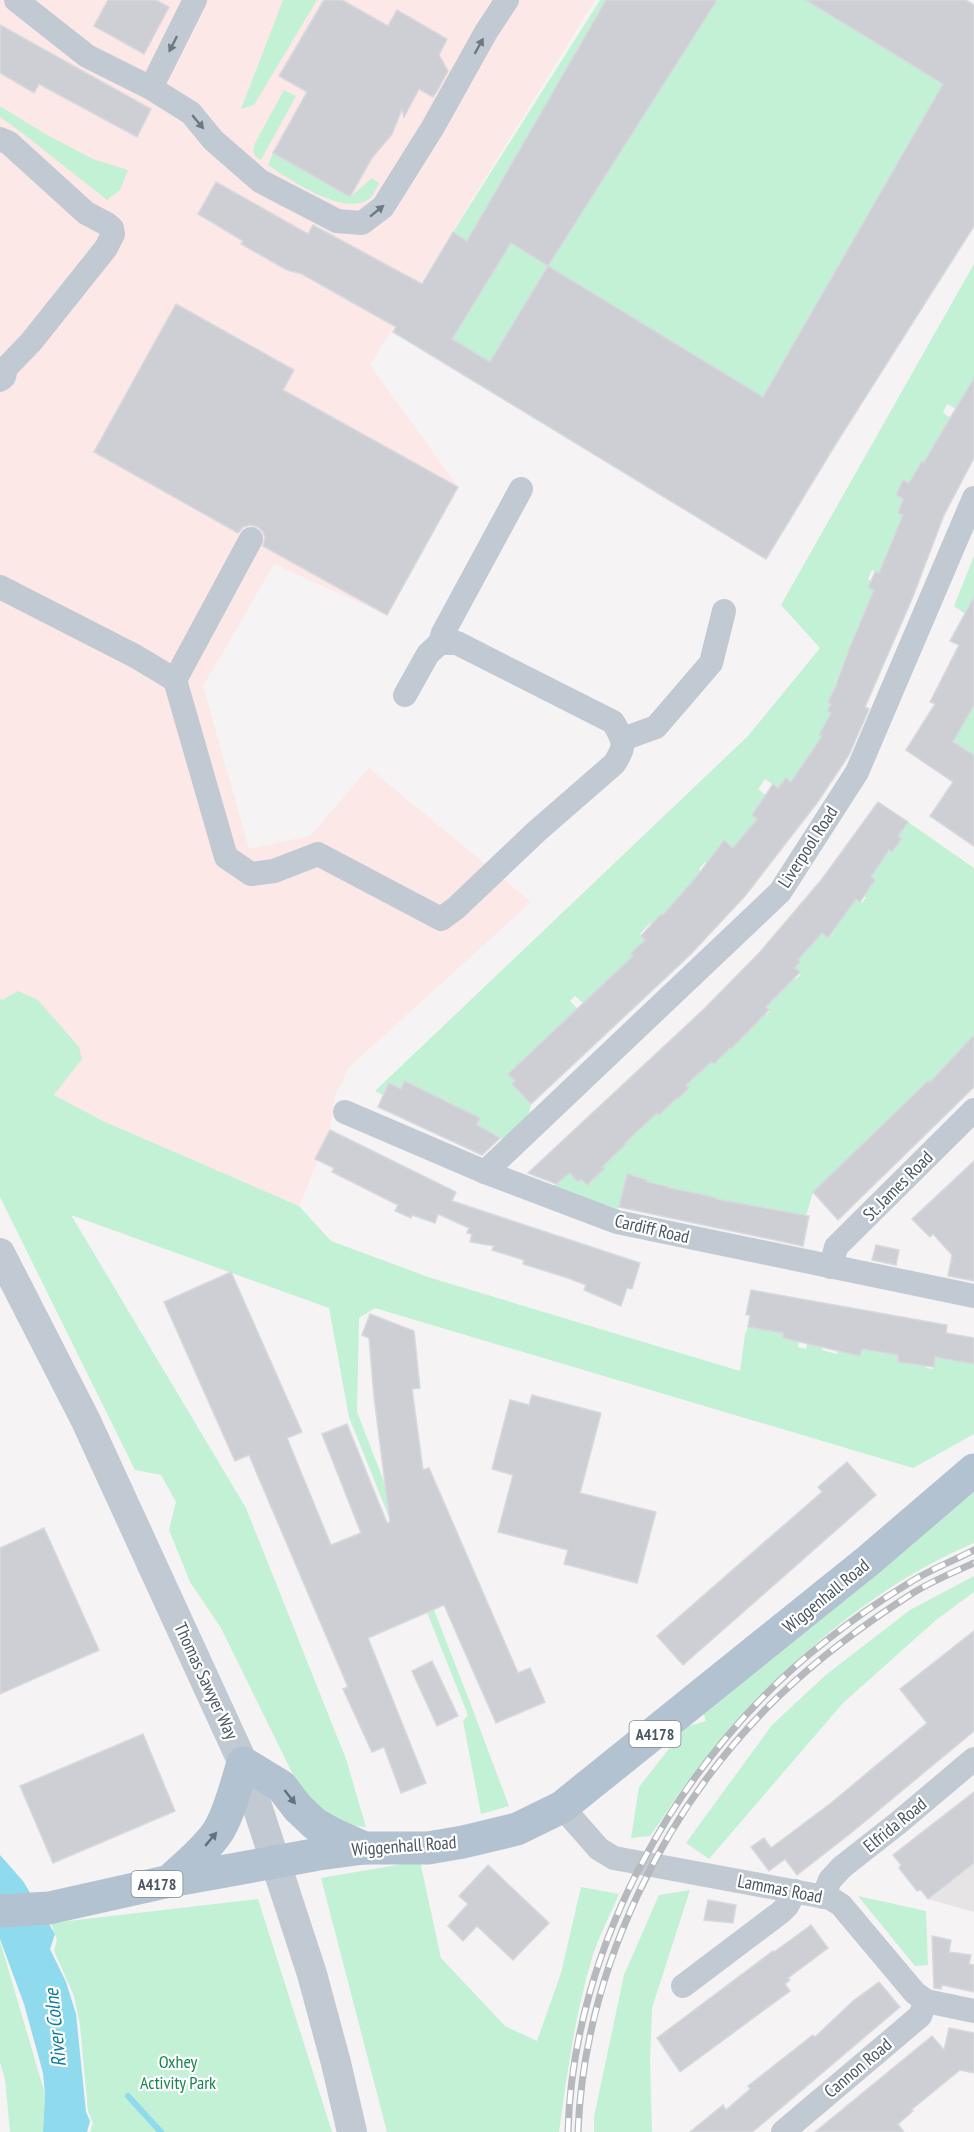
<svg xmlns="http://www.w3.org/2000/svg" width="974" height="2132" font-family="'PT Sans Narrow',sans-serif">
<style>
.education{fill:#e6e4e5}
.medical{fill:#fce8e6}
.green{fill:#c3f1d5}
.water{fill:#90daee}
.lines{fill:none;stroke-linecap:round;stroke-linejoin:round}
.stream{stroke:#90daee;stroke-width:6}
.building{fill:#cdcfd5;stroke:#d7d9de;stroke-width:1.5;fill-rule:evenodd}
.minor{stroke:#c1cad2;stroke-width:24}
.tertiary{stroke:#c1cad2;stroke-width:30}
.primary{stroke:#b3c2d1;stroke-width:33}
.rail-casing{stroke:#b5b8bd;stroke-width:7}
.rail{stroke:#fff;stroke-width:4.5;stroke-dasharray:14;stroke-linecap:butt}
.oneway{fill:#6e7983}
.oneway2{fill:#64717d}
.labels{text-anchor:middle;stroke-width:4.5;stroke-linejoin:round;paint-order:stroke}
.shield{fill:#fff;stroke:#808990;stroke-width:1.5}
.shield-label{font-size:16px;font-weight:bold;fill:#4a5661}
.street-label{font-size:18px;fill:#4a5661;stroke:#fff}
.park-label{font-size:18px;fill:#17864f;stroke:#fff}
.water-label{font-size:20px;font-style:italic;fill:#0c7c9b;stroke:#fff}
</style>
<rect width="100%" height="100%" fill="#f5f3f3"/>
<polygon class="education" points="974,1863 974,1912 928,1899"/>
<polygon class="medical" points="0,0 595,0 370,365 458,487 387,615 274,564 203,686 249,849 310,836 369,768 531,902 349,1067 335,1096 330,1130 299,1206 103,1121 54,1095 82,1059 0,998"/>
<g class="green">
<polygon points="283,0 317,0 254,105 241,109"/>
<polygon points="600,0 966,0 974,5 974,226 837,442 766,559 393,332 453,232"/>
<polygon points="284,90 296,96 261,160 255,156 253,150 255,143"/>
<polygon points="0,106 47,135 93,159 128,170 120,190 107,200 21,132 0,117"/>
<path d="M273,153L350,197L372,178L379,183C377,187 375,192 372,196C349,221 289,179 268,165Z"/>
<polygon points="974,264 974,386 968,415 947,404 943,413 955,420 952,441 940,435 903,499 898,513 914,522 890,547 886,555 892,579 872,570 868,579 871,581 869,588 884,595 863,646 852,642 835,683 844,688 833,693 828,701 831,704 827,711 839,717 824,744 817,743 796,774 800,782 796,786 786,778 778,788 765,779 758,789 782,808 764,824 742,855 724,841 725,877 705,862 699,869 703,876 689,885 667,912 661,914 656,919 666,938 650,923 640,934 654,948 650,952 641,944 631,953 635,958 613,989 605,982 583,1003 575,996 570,1001 584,1016 525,1071 518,1064 508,1073 515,1081 512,1084 531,1104 529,1115 504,1140 477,1125 480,1118 455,1114 458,1107 444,1099 440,1107 435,1096 421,1088 417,1095 389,1083 383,1095 375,1091 748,736 820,648 781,605"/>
<polygon points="974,556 974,620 954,606"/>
<polygon points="974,705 974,778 965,791 939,772 959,746 946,737 956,709 968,716"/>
<polygon points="908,822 974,868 974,1035 965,1045 968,1058 959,1050 949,1061 957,1069 952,1074 944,1066 934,1077 942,1084 937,1089 928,1081 813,1192 806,1216 766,1218 767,1208 752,1205 749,1215 714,1205 716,1198 701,1194 667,1195 669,1187 655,1184 653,1191 645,1189 647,1180 632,1176 625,1183 618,1209 552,1187 570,1173 578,1182 581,1179 587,1185 593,1179 589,1174 607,1158 610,1160 615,1155 603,1144 609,1138 621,1149 626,1145 624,1142 665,1086 678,1099 689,1089 677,1076 682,1069 693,1079 703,1069 699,1050 714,1064 718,1060 715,1033 732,1049 744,1035 750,999 766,1015 770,1011 766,1005 782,965 796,979 801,974 795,968 791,954 814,927 829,938 837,927 824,916 843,917 847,911 845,909 845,891 862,903 866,897 858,892 872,885 875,880 861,870 880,844 893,852 902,839 890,830 896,823 903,829"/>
<polygon points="18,991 38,1000 79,1047 82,1059 54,1095 103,1121 299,1206 331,1241 431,1278 740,1371 745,1335 748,1327 784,1331 783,1338 790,1340 801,1324 798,1347 806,1349 808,1341 825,1328 822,1350 837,1354 841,1333 848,1334 845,1353 860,1356 864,1337 880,1349 880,1352 889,1354 899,1343 897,1362 927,1360 926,1368 933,1369 937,1350 943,1351 953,1360 974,1364 974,1434 913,1468 375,1308 359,1318 357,1412 471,1705 509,1806 481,1814 463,1721 468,1715 349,1417 329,1308 71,1215 246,1508 346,1759 366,1827 345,1825 305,1799 221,1628 190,1582 169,1530 176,1502 161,1475 135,1470 0,1197 0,998 2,1000"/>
<path d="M974,1492V1543C861,1591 762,1683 689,1780C675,1798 663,1818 650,1836L631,1838L639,1787L686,1727L706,1721L703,1711Z"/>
<polygon points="974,1576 974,1592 936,1620 843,1703 709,1859 686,1843 772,1725 827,1674 910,1610"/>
<path d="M420,1861L441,1958L505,2026L537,2041L561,1973L581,1887L619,1894C610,1915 599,1936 592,1958C575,2015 567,2074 559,2132H387L321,1878Z"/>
<polygon points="690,1890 652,2008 650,2061 652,2132 594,2132 594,2117 624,1975 659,1895"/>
<polygon points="858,1896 926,1911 928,1965 915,1966"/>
<polygon points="258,1899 332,2132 90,2132 93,2123 88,2111 80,2025 74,1996 54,1951 57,1940 51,1923"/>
<polygon points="0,1941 45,2094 43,2132 10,2132 5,2079 0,2062"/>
</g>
<polygon class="water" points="0,1855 23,1881 55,1934 50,1949 66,1982 76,2014 86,2112 90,2121 87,2132 43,2132 45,2094 43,2073 24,2004 0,1939"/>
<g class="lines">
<polyline class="stream" points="128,2096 161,2132"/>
</g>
<g class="building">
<polygon points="108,0 156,0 169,7 144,54 94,26"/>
<polygon points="324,0 342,0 388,26 397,10 447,39 439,55 448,71 437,91 433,97 419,89 404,117 402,109 392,134 372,158 350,197 273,153 307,92 279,76"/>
<path d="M606,0H717L548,266L763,397L943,84L806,0H966L974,5V226L837,442L766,559L393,332L396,327L302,274L287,270L241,244L243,241L198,214L216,182L308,234L313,225L422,284L453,232L467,241ZM511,243L548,266L490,362L452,339Z"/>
<polygon points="0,25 151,109 137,137 39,84 34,93 0,73"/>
<polygon points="176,304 294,370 283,390 458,487 387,615 263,546 265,538 263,532 258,527 250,525 243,527 238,533 94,452"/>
<polygon points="974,378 974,458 944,515 912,599 865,707 869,709 849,755 817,803 745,896 691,954 531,1104 512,1084 515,1081 508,1074 633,956 631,953 645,940 641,936 661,914 663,915 701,871 724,840 733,848 757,819 752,815 773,784 778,788 786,778 791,782 822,736 819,735 831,713 827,711 831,704 828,702 837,684 836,684 850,647 874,590 868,588 875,572 879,573 903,515 898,513 903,499 896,495 903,480 909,483 922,461 924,462"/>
<polygon points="974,597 974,705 953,742 974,755 974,846 930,816 953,782 906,750 935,704 930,702 959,645 950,641"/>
<polygon points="878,802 908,822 898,836 902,839 892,852 889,850 871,877 875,880 860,902 856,899 828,938 822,933 798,960 800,962 795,968 800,972 766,1007 769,1010 731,1049 730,1048 714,1064 711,1062 686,1085 689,1088 678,1099 677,1098 659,1115 657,1113 625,1143 626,1144 602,1167 605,1168 587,1185 581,1179 578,1182 570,1173 556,1184 528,1173 704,1009 760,952 822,879"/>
<polygon points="974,1035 974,1087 838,1220 813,1192 928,1081 930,1082"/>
<polygon points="405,1081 480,1118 477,1125 500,1138 482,1155 378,1107 389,1083 401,1089"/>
<polygon points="330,1130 456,1192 452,1201 640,1263 632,1289 627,1288 621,1306 584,1290 586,1285 568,1278 523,1264 524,1260 492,1250 494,1246 470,1242 472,1234 467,1233 469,1228 438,1214 435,1223 412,1215 411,1218 395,1211 398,1205 332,1172 334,1168 315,1159"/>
<polygon points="974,1161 974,1281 948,1276 951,1261 953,1262 951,1260 952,1255 933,1234 930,1237 912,1219"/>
<polygon points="627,1174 647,1180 647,1182 669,1187 669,1188 700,1194 716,1198 716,1199 809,1216 803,1246 619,1207"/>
<polygon points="876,1245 899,1250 896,1265 872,1260"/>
<polygon points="231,1272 302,1432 287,1438 331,1545 361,1533 322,1434 347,1424 387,1523 390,1522 374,1397 369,1338 362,1335 370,1314 414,1331 420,1388 412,1389 423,1470 429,1468 518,1673 530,1668 545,1702 496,1723 444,1605 368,1638 426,1783 401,1793 384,1747 372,1752 343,1689 348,1687 249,1455 235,1461 164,1302"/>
<polygon points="751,1290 947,1325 946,1333 974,1338 974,1364 935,1357 934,1367 898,1362 898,1355 862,1349 860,1356 783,1338 783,1333 748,1327 750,1315 746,1315"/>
<polygon points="532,1395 601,1413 580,1493 656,1512 637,1583 564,1564 568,1550 498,1532 513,1475 492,1469 510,1400 529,1405"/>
<polygon points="847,1462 876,1495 683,1665 657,1636 822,1492 818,1487"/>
<polygon points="44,1528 99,1650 0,1694 0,1548"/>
<polygon points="974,1631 974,1731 851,1833 797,1875 785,1859 769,1871 751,1847 764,1838 771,1848 831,1803 927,1723 900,1689"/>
<polygon points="432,1661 458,1716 437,1726 412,1671"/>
<polygon points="143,1734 175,1811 53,1863 20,1786"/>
<polygon points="974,1792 974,1863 928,1899 921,1890 917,1891 899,1868 901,1865 893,1855"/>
<polygon points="488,1865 549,1923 513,1960 477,1926 463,1941 448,1926 468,1904 459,1896"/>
<polygon points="708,1900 736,1905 733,1923 704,1920"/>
<polygon points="811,1925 828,1948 788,1978 790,1980 785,1984 790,1991 680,2072 657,2038 773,1951 774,1952"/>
<polygon points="932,1936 951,1940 949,1952 971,1955 969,1964 974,1965 974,1992 942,1985 941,1989 934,1988"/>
<polygon points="879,1982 900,2007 756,2129 752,2132 690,2132 723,2105 726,2110 750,2089 748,2086 813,2035 815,2037 853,2001"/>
<polygon points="949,2028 974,2033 974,2073 960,2070 911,2110 913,2111 898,2124 904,2132 815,2132 932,2036 944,2050"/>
</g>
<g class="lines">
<g class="minor">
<polyline points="16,0 87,56 151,88 191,113 213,140 260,181 337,221 362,223 383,207 433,127 486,32 507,0"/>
<polyline points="151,88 195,0"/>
<polyline points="0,139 9,143 86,213 107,224 112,228 113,234 106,248 31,342 6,368 4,377 0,380"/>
<polyline points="0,587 135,656 175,680 251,539"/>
<polyline points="440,643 443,633 521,489"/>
<path d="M175,680L226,857L251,874L274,871L318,854L441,919L456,908L537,831L614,764C627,745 624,741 613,722L457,643H440L428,654L405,695"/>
<polyline points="623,739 656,727 711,663 724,611"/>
<polyline points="345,1112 485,1172 617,1222 974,1296"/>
<polyline points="485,1172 780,892 857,772 974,498"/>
<polyline points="831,1267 836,1247 974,1110"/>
<polyline points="562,1807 599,1849 614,1858 830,1898 841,1905 915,1993 926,2001 974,2011"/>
<polyline points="823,1897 830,1880 842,1867 898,1823 974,1759"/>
<polyline points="683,1986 781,1912 787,1906 795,1891"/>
<polyline points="783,2132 920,2016 926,2001"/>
</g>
<polyline class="tertiary" points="0,1253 86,1421 243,1763 312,1974 336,2063 352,2132"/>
<g class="primary">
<path d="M170,1881C186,1865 207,1849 219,1830C231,1809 236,1785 243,1763L281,1786L298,1808L315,1824L331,1833L364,1848"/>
<polyline points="0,1911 49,1908 170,1881 319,1854 364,1848 428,1848 463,1842 517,1829 562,1807 869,1560 974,1470"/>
</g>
<g class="rail-casing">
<g id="rail">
<path d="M568,2132C573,1945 680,1754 827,1640C852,1620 881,1600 909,1583C929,1570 953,1561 974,1550"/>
<path d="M578,2132C584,1971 664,1806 780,1695C821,1656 866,1623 913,1593C932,1581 954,1572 974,1563"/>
</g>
</g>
<use href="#rail" class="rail"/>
</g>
<defs><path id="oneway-solid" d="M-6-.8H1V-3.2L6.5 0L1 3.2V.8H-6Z" transform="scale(1.5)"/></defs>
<g class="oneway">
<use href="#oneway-solid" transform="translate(173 44) rotate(117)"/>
<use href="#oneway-solid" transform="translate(479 46) rotate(-61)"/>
<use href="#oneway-solid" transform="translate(198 122) rotate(50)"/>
<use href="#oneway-solid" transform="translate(377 211) rotate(-39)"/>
</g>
<g class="oneway2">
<use href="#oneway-solid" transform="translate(290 1797) rotate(52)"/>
<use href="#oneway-solid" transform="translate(211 1839) rotate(-50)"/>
</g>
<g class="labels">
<g class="shield">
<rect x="629.5" y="1721" width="51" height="26" rx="4.5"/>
<rect x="131.5" y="1871" width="51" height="26" rx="4.5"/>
</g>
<g class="shield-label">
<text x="655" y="1740">A4178</text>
<text x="157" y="1890">A4178</text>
</g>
<g class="street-label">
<text transform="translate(808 847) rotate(-57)" y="6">Liverpool Road</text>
<text transform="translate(898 1186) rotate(-45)" y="6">St. James Road</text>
<text transform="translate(652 1229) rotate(13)" y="6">Cardiff Road</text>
<text transform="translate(826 1596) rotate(-39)" y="6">Wiggenhall Road</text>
<text transform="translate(206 1681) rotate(65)" y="6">Thomas Sawyer Way</text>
<text transform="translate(895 1825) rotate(-39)" y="6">Elfrida Road</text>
<text transform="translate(404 1846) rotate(-4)" y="6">Wiggenhall Road</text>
<text transform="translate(780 1889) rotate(11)" y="6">Lammas Road</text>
<text transform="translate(858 2068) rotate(-40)" y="6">Cannon Road</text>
</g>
<g class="park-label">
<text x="178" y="2068">Oxhey<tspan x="178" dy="21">Activity Park</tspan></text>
</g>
<g class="water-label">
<text transform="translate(55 2028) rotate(-96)" y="7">River Colne</text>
</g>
</g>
</svg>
